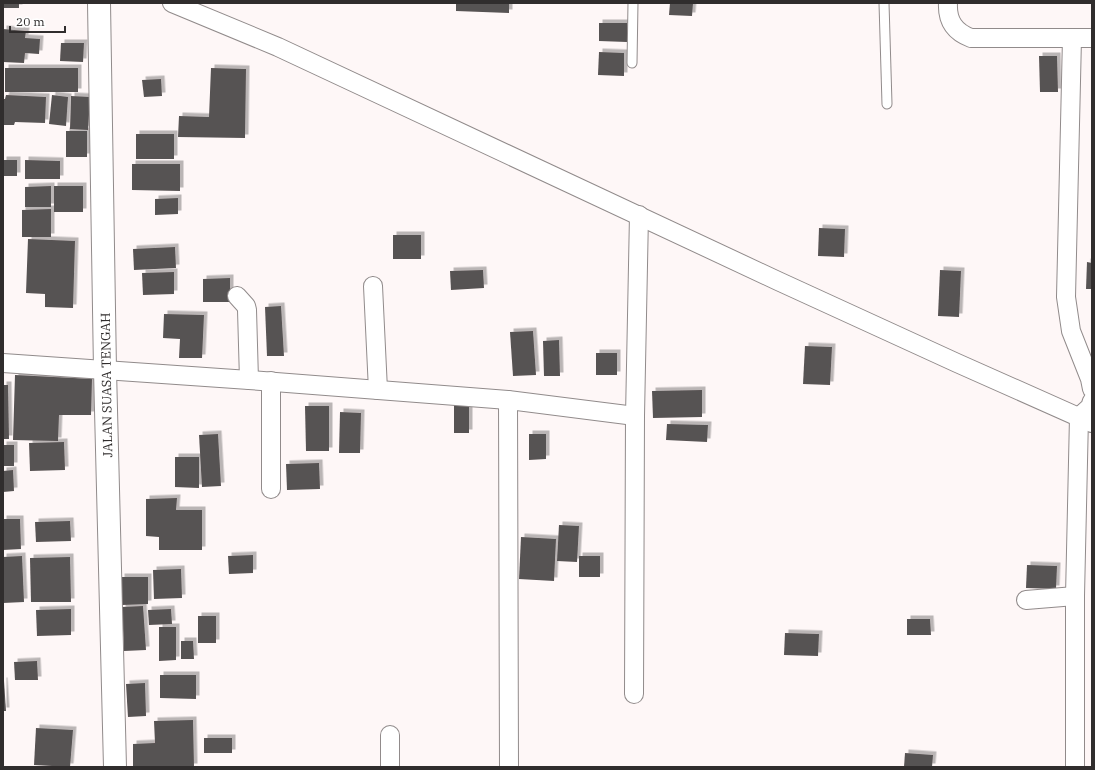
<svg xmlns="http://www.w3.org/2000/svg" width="1095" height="770" font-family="'IBM Plex Serif',serif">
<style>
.building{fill:#575252;filter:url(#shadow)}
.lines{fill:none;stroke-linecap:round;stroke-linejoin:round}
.service-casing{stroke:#918b8b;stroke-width:11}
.minor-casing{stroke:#918b8b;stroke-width:20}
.tertiary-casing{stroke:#918b8b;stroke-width:24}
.service{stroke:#fff;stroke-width:9}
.minor{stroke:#fff;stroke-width:18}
.tertiary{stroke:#fff;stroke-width:22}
.labels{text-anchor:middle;stroke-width:4;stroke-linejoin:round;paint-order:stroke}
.street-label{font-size:13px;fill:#302d2d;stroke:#fff}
</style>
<defs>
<filter id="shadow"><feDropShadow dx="3.5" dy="-3.5" stdDeviation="0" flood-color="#0004"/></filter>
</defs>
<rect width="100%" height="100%" fill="#fef7f7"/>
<g class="building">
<rect x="3" y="3" width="16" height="5"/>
<polygon points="456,3 509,3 509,13 456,11"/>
<polygon points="670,3 693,3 692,16 669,15"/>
<polygon points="599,23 627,23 627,42 599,41"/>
<polygon points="3,29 26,31 25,38 40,39 39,54 25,53 24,63 3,62"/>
<polygon points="61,43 84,43 83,62 60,61"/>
<polygon points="599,52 624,53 624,76 598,75"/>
<polygon points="1039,56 1057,56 1058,92 1040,92"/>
<rect x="5" y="68" width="73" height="24"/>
<polygon points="211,68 246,69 245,138 178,137 179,116 209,117"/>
<polygon points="161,79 162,96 144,97 142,80"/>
<polygon points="6,95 46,97 45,123 15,122 14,125 3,125 3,99 5,99"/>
<polygon points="52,95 68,97 66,126 49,124"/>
<polygon points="71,96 90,97 88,130 70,129"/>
<rect x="66" y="131" width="21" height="26"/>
<rect x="136" y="134" width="38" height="25"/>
<rect x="3" y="160" width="14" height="16"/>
<polygon points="25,160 60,161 60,179 25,179"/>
<polygon points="132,164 180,164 180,191 132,190"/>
<polygon points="51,186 51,207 25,207 25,187"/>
<rect x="54" y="186" width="29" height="26"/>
<polygon points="178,198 178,214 155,215 155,199"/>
<polygon points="51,209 51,237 22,237 22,210"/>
<polygon points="819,228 845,229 844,257 818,256"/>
<rect x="393" y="235" width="28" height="24"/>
<polygon points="28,239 75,241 73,308 45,307 45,294 26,293"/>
<polygon points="175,247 176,268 134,270 133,249"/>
<polygon points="1087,262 1092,263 1092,289 1086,289"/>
<polygon points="483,270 484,288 451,290 450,271"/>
<polygon points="940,270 961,271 959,317 938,316"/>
<polygon points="174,272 174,294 143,295 142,273"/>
<polygon points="230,278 230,302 203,302 203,279"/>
<polygon points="281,306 284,356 267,356 265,307"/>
<polygon points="164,314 204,315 202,358 179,358 180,339 163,338"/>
<polygon points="533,331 536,375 513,376 510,332"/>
<polygon points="559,340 560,376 544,376 543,341"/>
<polygon points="805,346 832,347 830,385 803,384"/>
<rect x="596" y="353" width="21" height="22"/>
<polygon points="15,375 92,379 91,415 59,415 58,441 13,440"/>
<polygon points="3,385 8,385 9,439 3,439"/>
<polygon points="702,390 702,417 653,418 652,391"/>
<rect x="454" y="405" width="15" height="28"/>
<polygon points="305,406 329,406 329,451 306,451"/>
<polygon points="340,412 361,413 360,453 339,453"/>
<polygon points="667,424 708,425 707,442 666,440"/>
<polygon points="218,434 221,486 202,487 199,435"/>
<polygon points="529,434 546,434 546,459 529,460"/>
<polygon points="64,442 65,470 30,471 29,443"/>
<rect x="3" y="445" width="11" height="21"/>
<polygon points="175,457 199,457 199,488 175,487"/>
<polygon points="319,463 320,489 287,490 286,464"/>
<polygon points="13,470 14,491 3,492 3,471"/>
<polygon points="177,498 176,510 202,510 202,550 159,550 159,537 146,536 146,499"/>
<polygon points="3,519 20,519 21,549 3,550"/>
<polygon points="70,521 71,541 36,542 35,522"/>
<polygon points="559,525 579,526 577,562 557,561"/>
<polygon points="521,537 556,539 554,581 519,579"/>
<polygon points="253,555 253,573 229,574 228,556"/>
<polygon points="22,556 24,602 3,603 3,557"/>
<rect x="579" y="556" width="21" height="21"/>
<polygon points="70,557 71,602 31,602 30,558"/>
<polygon points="1027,565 1057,566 1056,589 1026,588"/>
<polygon points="181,569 182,598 154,599 153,570"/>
<polygon points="121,577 148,577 148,604 122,605"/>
<polygon points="143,606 146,650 124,651 122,607"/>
<polygon points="71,609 71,635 37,636 36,610"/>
<polygon points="171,609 172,624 149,625 148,610"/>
<rect x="198" y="616" width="18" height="27"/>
<polygon points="907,619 930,619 931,635 907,635"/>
<polygon points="159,627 176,627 176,660 159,661"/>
<polygon points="785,633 819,634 818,656 784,655"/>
<polygon points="181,641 193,641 194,659 181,659"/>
<polygon points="37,661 38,680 15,680 14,662"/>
<polygon points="160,675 196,675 196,699 160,698"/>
<polygon points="3,681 4,681 6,711 3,711"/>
<polygon points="145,683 146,716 128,717 126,684"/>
<polygon points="193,720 194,767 133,767 133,744 155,743 154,721"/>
<polygon points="36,728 73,730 70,767 34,765"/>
<rect x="204" y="738" width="28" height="15"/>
<polygon points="905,753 933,755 932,767 904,767"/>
</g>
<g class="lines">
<g class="service-casing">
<g id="service">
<polyline points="884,3 887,104"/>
<polyline points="632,63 633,3"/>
</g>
</g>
<g class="minor-casing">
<g id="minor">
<polyline points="172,3 278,47 778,281 957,363 1092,423"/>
<path d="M948,3C947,21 955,32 971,38H1092"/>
<polyline points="1072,38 1066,297 1071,331 1090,379 1092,389"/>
<polyline points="373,286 378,390"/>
<polyline points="237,296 246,306 247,310 249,380"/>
<polyline points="3,363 249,380 508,400 635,416"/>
<polyline points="271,381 271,489"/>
<polyline points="508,400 509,767"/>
<polyline points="1026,600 1075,596"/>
<polyline points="634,694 635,416 639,215"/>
<polyline points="390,735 390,767"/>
<polyline points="1075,767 1075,596 1079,417 1090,407 1092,401"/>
</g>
</g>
<g class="tertiary-casing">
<polyline id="tertiary" points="99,3 105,370 115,767"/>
</g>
<use href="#service" class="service"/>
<use href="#minor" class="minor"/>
<use href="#tertiary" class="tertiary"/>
</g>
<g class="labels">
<g class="street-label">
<text transform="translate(106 385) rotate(-91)" y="5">JALAN SUASA TENGAH</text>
</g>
</g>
<rect width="1095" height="770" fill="none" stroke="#302d2d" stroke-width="8"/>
<path d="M10 26v6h55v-6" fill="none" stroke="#302d2d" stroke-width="2"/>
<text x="16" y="26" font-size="12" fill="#302d2d" stroke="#ffffff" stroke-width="3" paint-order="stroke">20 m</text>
</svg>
